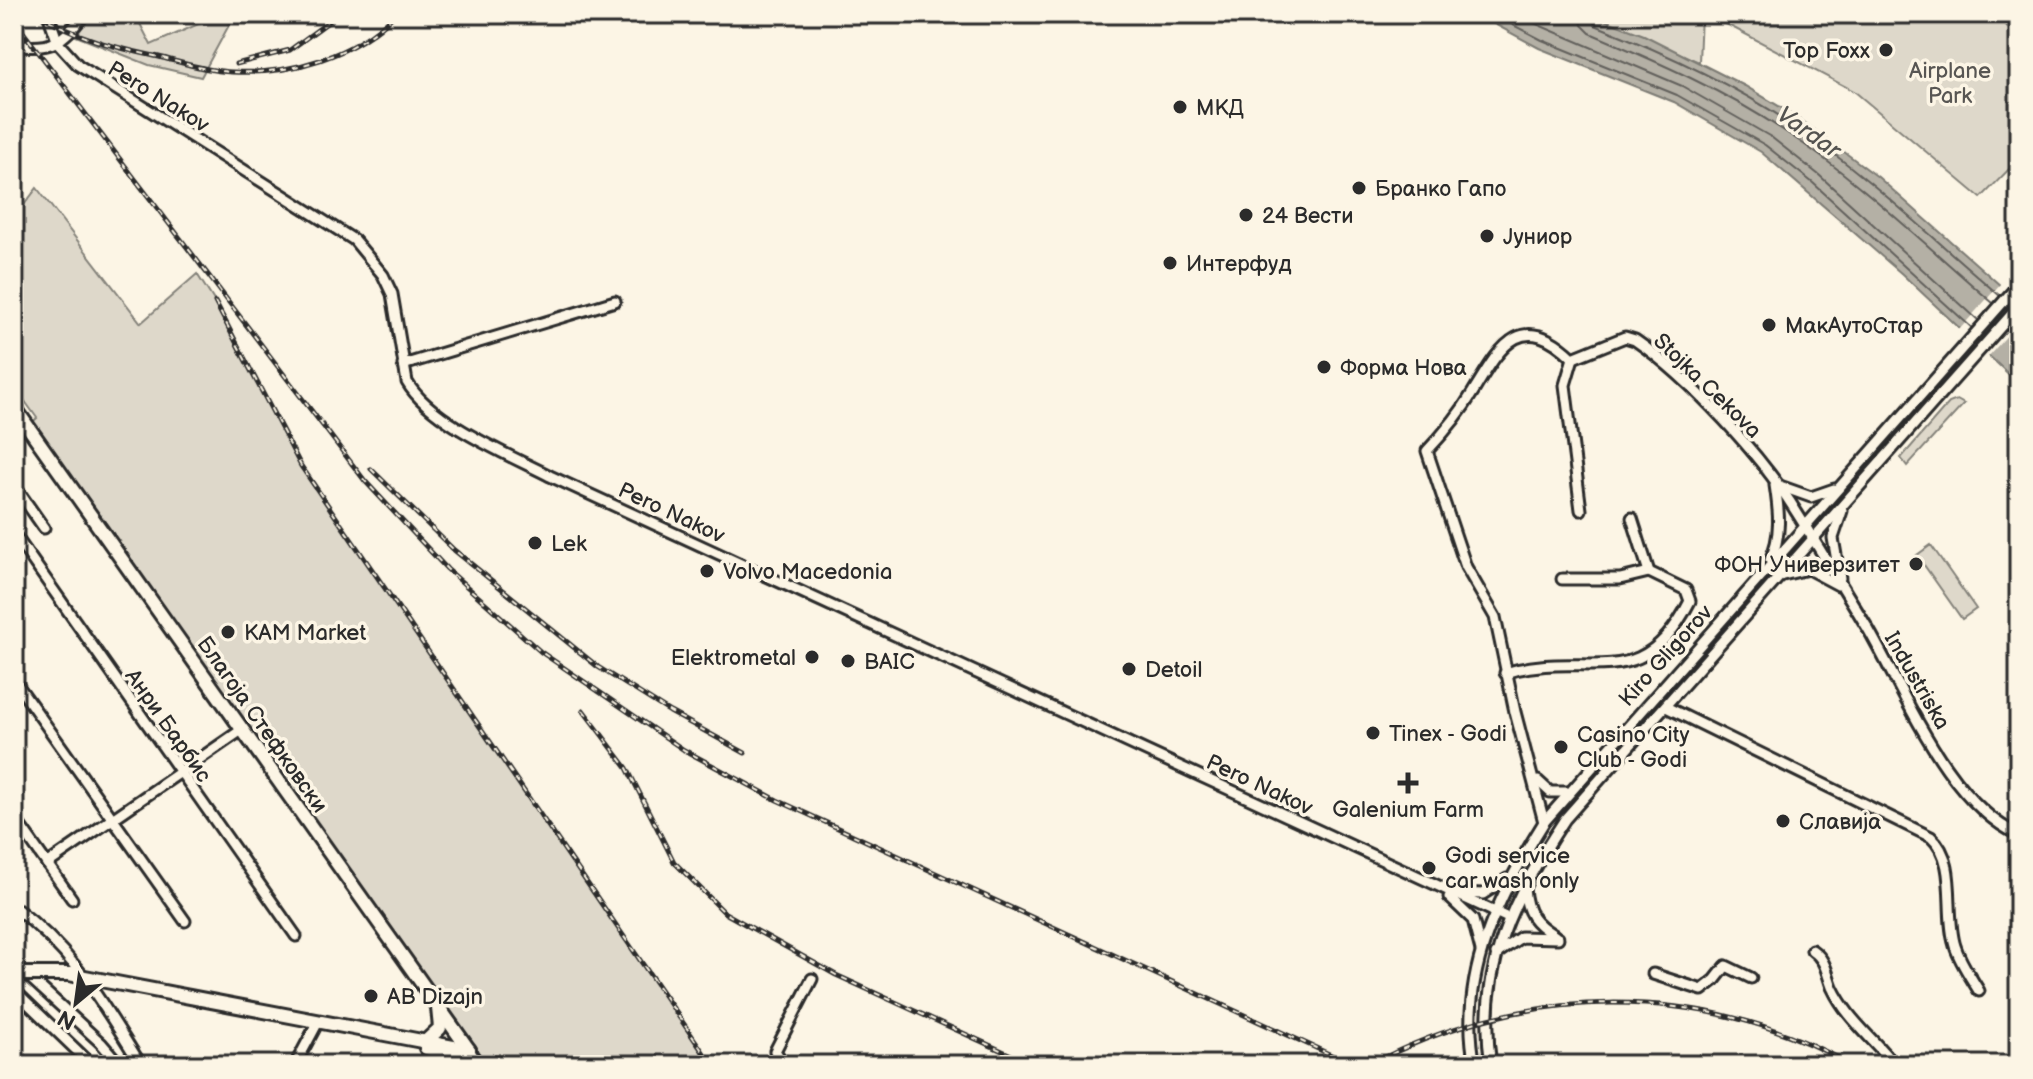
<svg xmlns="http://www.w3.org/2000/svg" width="2033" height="1079" font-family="'Balsamiq Sans',sans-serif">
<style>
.green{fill:#ded8ca;stroke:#84827a;stroke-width:2}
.water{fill:#b4b0a5;stroke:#7d7b74;stroke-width:2}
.pier{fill:#fcf5e5}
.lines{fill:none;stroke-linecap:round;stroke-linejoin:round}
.shore{stroke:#62605c;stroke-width:2}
.minor-casing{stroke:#2b2b2b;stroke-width:15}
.major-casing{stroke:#2b2b2b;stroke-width:18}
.minor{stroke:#fcf5e5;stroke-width:9}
.major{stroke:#fcf5e5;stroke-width:12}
.rail-casing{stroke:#2b2b2b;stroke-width:5}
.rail{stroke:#fcf5e5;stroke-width:2;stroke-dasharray:6;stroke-linecap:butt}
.major-bridge-casing{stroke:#2b2b2b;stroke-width:18;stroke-linecap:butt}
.major-bridge{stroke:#fcf5e5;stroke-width:12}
.poi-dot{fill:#2b2b2b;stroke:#fcf5e5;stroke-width:3}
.labels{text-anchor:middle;stroke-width:7;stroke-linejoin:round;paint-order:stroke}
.poi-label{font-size:22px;fill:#2b2b2b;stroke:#fcf5e5;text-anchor:start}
.park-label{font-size:22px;fill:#585653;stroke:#fcf5e5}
.street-label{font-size:22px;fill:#2b2b2b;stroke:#fcf5e5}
.water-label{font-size:24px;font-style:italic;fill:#545350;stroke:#fcf5e5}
</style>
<rect width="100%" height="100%" fill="#fcf5e5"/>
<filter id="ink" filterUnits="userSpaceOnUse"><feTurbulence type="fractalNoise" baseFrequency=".0125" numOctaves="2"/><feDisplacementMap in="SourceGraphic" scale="16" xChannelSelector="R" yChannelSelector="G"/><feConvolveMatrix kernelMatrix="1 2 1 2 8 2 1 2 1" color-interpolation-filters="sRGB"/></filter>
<g filter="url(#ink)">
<g class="green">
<polygon points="92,14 135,14 151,45 221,14 235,14 201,77 149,65 76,36"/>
<polygon points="1589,14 1701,14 1699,62"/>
<polygon points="1707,14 1998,14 2019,43 2019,159 1981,198 1854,91"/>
<polygon points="37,188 141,323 197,274 227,321 301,466 712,1065 485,1065 27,427 37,418 14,386 14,218"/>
<polygon points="1957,400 1964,404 1907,466 1901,458 1949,403"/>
<polygon points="1931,545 1976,609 1962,619 1917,555"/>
</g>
<polygon class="water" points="1476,14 1589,14 1644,35 1745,86 1797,117 1878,177 2019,302 2019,384 1902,274 1761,152 1674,102 1539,48"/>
<polygon class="pier" points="2002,282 2019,296 2019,322 1987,358 1958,331"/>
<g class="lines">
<g class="shore">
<polyline points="1492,14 1542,40 1677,95 1765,145 1813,183 1972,328"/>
<polyline points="1513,14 1682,86 1771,137 1819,175 1978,320"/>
<path d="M1580,14L1582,25L1590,33C1658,62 1725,91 1786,132C1862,182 1925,245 1993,303"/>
<path d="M1590,14L1595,25C1663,52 1731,83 1792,124C1867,174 1931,237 2000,296"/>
</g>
<g class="minor-casing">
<g id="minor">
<path d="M48,14L58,43L78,65L354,240L383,275L392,294L407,382C430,422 509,455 550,476L1508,918"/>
<path d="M14,45C53,51 61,42 85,14"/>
<polyline points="1573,358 1565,385 1581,510"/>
<polyline points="403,365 615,301"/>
<polyline points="14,485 44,528"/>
<polyline points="1780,486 1811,497 1834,489"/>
<polyline points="1632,518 1649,572"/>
<polyline points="14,534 296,936"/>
<path d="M1770,560C1782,536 1779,511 1775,485"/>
<polyline points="1779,576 1808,569 1838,585"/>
<polyline points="1840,578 1833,538 1842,511"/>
<path d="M1505,673C1587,647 1640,700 1690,601L1686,590L1649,572L1620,579H1562"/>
<polyline points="14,680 185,921"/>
<path d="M1666,707L1931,837C1959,862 1944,912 1955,946C1960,962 1970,976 1979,991"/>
<polyline points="1538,781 1550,792 1570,792"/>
<polyline points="14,817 72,899"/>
<path d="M1544,822L1515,712L1495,617L1466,567L1427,451C1444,433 1460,414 1473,392C1501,346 1521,308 1573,358L1625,337L1635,340C1690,378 1762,456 1797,513C1821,551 1844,589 1867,627C1906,694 1947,802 2019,835"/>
<polyline points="47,864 243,729"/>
<path d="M1524,888C1526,913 1534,923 1555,936"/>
<polyline points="1459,893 1483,894 1507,879"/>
<polyline points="1449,897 1473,920 1481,951"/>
<path d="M14,907C74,951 102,1003 141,1065"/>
<path d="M1812,950C1826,960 1826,971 1832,987C1847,1019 1873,1038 1894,1065"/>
<polyline points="1496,954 1521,937 1558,938"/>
<polyline points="14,963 101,1043 120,1065"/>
<polyline points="1653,974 1702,990 1715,980 1726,966 1751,978"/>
<polyline points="14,990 92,1065"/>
<polyline points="469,1050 479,1065"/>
<polyline points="295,1065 318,1022"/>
<polyline points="785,1065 775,1051 812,979"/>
<path d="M1475,1065C1457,977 1499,894 1544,822L2019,284"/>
<path d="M1491,1065C1476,968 1514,897 1565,819L2019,306"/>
</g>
</g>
<g class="major-casing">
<g id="major">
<polyline points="14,407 469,1050"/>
<polyline points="69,974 469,1050"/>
<polyline points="424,1043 440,1028 438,1008"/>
<polyline points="426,1048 460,1059 469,1050"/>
</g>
</g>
<use href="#minor" class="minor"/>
<use href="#major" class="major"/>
<g class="rail-casing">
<g id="rail">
<path d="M39,14C76,38 117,48 159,57C183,63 208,71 232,72C291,75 354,56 395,14"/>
<polyline points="14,20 365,481 447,569 541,652 684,750 777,800 1353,1065"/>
<polyline points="236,64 290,50 339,14"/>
<polyline points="215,302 301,466 712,1065"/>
<polyline points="371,469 454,550 598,667 670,712 745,753"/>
<polyline points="583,710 627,768 674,862 725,913 836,975 1033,1065"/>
<path d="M1370,1065C1518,985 1703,980 1851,1065"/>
</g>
</g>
<use href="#rail" class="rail"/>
<g class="major-bridge-casing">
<polyline id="major-bridge" points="14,974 69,974"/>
</g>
<use href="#major-bridge" class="major-bridge"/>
</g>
</g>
<g class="poi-dot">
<circle cx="1886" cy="50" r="8"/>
<circle cx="1180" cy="107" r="8"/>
<circle cx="1359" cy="188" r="8"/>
<circle cx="1246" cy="215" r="8"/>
<circle cx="1487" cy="236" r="8"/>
<circle cx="1170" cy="263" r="8"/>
<circle cx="1769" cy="325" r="8"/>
<circle cx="1324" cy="367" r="8"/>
<circle cx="535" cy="543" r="8"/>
<circle cx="1916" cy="564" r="8"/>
<circle cx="707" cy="571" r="8"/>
<circle cx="228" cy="632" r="8"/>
<circle cx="812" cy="657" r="8"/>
<circle cx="848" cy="661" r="8"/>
<circle cx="1129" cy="669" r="8"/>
<circle cx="1373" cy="733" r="8"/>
<circle cx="1561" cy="747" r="8"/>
<path d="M1404 771h8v8h8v8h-8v8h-8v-8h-8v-8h8z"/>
<circle cx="1783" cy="821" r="8"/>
<circle cx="1429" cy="868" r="8"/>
<circle cx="371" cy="996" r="8"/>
</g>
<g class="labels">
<g class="poi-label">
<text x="1870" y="58" text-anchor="end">Top Foxx</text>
<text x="1196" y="115">МКД</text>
<text x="1375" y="196">Бранко Гапо</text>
<text x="1262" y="223">24 Вести</text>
<text x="1503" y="244">Јуниор</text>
<text x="1186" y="271">Интерфуд</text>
<text x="1785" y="333">МакАутоСтар</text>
<text x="1340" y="375">Форма Нова</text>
<text x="551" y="551">Lek</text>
<text x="1900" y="572" text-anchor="end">ФОН Универзитет</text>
<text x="723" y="579">Volvo Macedonia</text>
<text x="244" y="640">KAM Market</text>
<text x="796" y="665" text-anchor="end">Elektrometal</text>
<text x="864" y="669">BAIC</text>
<text x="1145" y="677">Detoil</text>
<text x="1389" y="741">Tinex - Godi</text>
<text x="1577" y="742">Casino City<tspan x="1577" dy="25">Club - Godi</tspan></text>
<text x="1408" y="817" text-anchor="middle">Galenium Farm</text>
<text x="1799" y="829">Славија</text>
<text x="1445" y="863">Godi service<tspan x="1445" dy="25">car wash only</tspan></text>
<text x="387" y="1004">AB Dizajn</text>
</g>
<g class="park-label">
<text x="1950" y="78">Airplane<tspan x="1950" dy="25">Park</tspan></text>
</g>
<g class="street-label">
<text transform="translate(159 96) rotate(32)" y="8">Pero Nakov</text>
<text transform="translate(1708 385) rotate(44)" y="8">Stojka Cekova</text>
<text transform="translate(672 512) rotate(25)" y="8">Pero Nakov</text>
<text transform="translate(1665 655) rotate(-48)" y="8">Kiro Gligorov</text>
<text transform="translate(1918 680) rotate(60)" y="8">Industriska</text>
<text transform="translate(263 724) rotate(55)" y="8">Благоја Стефковски</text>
<text transform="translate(169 725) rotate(55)" y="8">Анри Барбис</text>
<text transform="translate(1260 784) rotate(25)" y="8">Pero Nakov</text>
</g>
<g class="water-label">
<text transform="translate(1809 132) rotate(35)" y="8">Vardar</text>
</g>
</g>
<rect width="2033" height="1079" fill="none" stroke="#fcf5e5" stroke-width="48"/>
<rect x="24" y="24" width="1985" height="1031" fill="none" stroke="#2b2b2b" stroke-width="3" filter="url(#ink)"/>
<g transform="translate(76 1003) rotate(209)" stroke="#fcf5e5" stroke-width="6" paint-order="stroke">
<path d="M0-6L14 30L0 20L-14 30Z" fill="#2b2b2b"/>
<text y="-12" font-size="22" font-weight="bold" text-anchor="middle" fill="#2b2b2b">N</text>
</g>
</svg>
